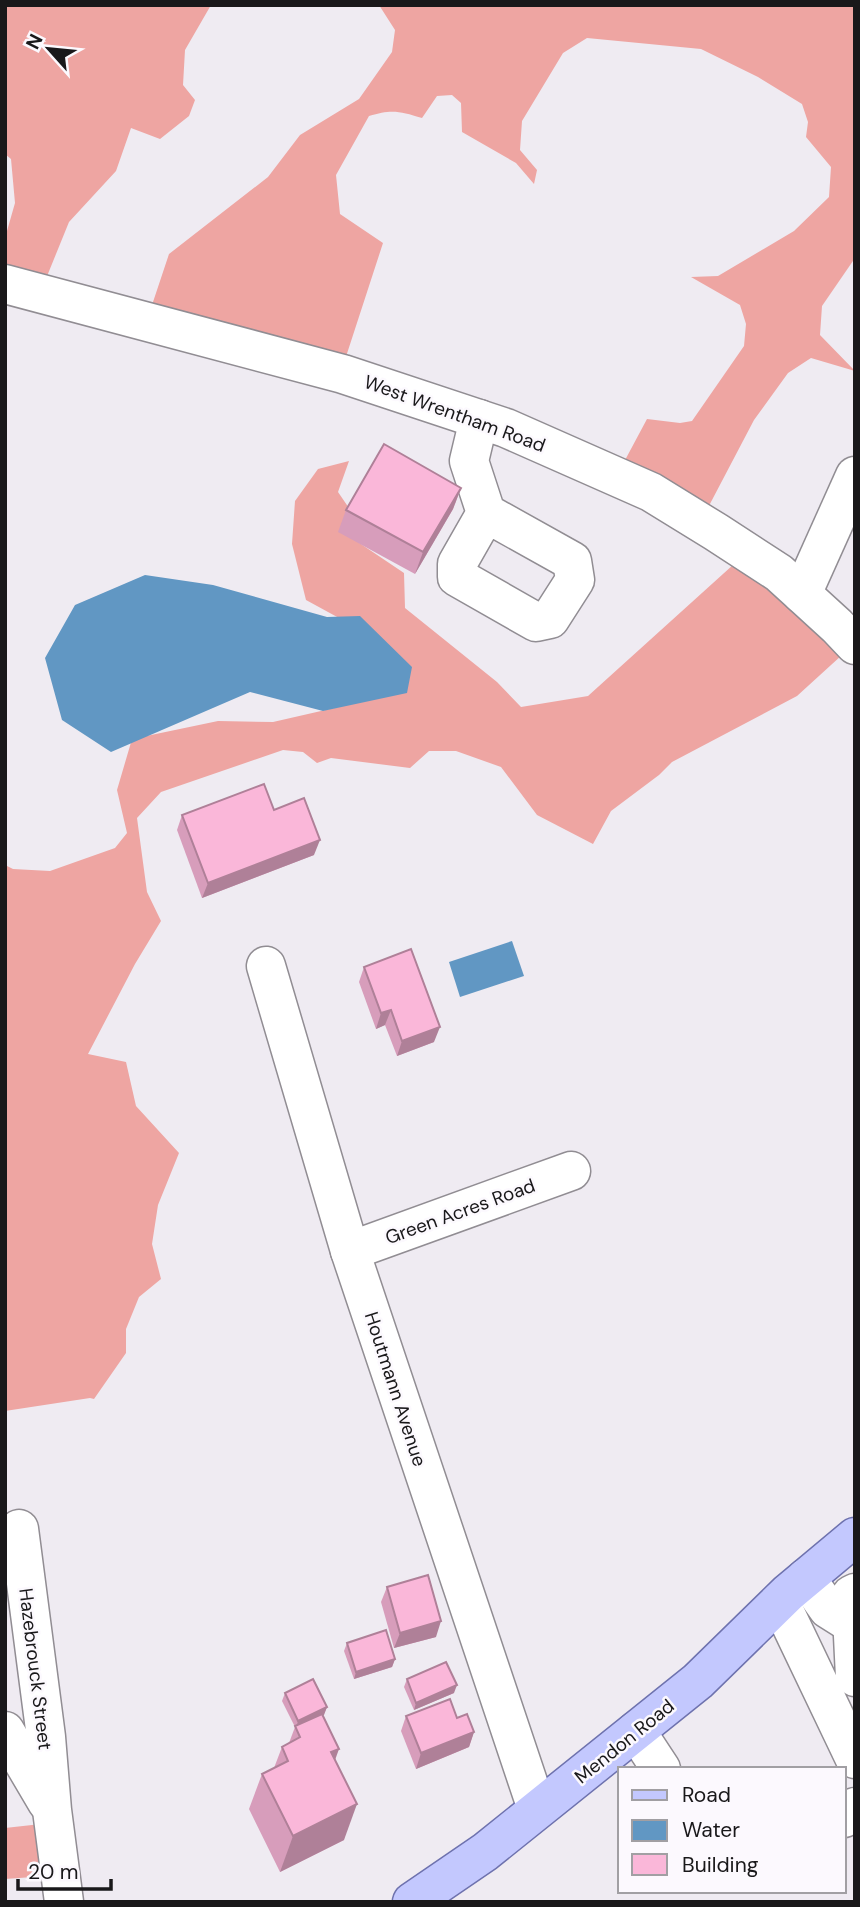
<svg xmlns="http://www.w3.org/2000/svg" width="860" height="1907" font-family="'DM Sans',sans-serif">
<style>
.forest{fill:#eea5a2}
.water{fill:#6197c3}
.lines{fill:none;stroke-linecap:round;stroke-linejoin:round}
.minor-casing{stroke:#918d93;stroke-width:41}
.major-casing{stroke:#6e72ae;stroke-width:41}
.minor{stroke:#fff;stroke-width:38}
.major{stroke:#c3c8fe;stroke-width:38}
.wall{fill:#d79dbb}
.shaded-wall{fill:#af8098}
.building{fill:#fab7d9;stroke:#af8098;stroke-width:2}
.labels{text-anchor:middle;stroke-width:5;stroke-linejoin:round;paint-order:stroke}
.street-label{font-size:19px;fill:#19181a;stroke:#fcf9fe}
</style>
<rect width="100%" height="100%" fill="#efebf2"/>
<g class="forest">
<polygon points="5,5 211,5 185,50 183,85 195,100 189,116 160,139 131,128 116,171 69,222 41,291 5,284 5,238 15,203 11,159 5,154"/>
<path d="M379,5H855V258L822,306L820,335L855,371L811,358L788,373L754,420L701,521L616,477L647,419L680,423L692,421L744,346L746,324L740,305L691,277L718,276L794,231L829,197L831,167L806,137L808,122L802,104L758,77L701,49L587,38L563,53L522,121L520,150L537,170L534,184L516,163L462,132L461,103L452,95L437,96L422,118C400,111 391,109 369,116L336,175L340,214L383,243L341,372L147,320L169,254L268,177L300,135L359,99L392,52L395,30Z"/>
<polygon points="349,461 338,492 351,511 346,534 404,573 405,608 497,682 521,707 588,696 744,555 842,655 797,696 672,762 659,775 611,811 593,844 537,815 501,767 456,751 429,751 410,768 331,758 317,763 303,752 283,750 161,792 137,818 147,892 161,921 135,964 88,1054 126,1062 136,1106 179,1153 158,1205 152,1244 161,1279 139,1297 126,1329 126,1353 94,1399 90,1398 5,1411 5,865 13,869 50,871 115,848 127,833 117,790 132,739 218,721 273,722 356,703 372,636 306,600 292,544 295,501 318,469"/>
<polygon points="59,1822 61,1875 5,1879 5,1828"/>
</g>
<g class="water">
<polygon points="145,575 213,585 327,617 360,616 412,667 407,693 323,711 250,692 111,752 62,720 45,658 75,605"/>
<polygon points="512,941 524,976 460,997 449,962"/>
</g>
<g class="lines">
<g class="minor-casing">
<g id="minor">
<polyline points="5,284 343,374 506,428 651,492 716,532 779,573 837,626 855,645"/>
<polyline points="479,419 469,461 486,513 572,561 575,580 550,619 536,622 457,577 457,564 486,513"/>
<polyline points="802,594 855,476"/>
<polyline points="266,966 350,1251 537,1809"/>
<polyline points="350,1251 571,1171"/>
<polyline points="19,1529 46,1737 52,1810 64,1902"/>
<polyline points="806,1578 828,1609 855,1626"/>
<polyline points="855,1593 851,1595 855,1677"/>
<polyline points="780,1602 855,1759"/>
<polyline points="5,1731 47,1802"/>
<polyline points="636,1731 661,1769"/>
<polyline points="844,1818 855,1807"/>
</g>
</g>
<g class="major-casing">
<polyline id="major" points="412,1902 485,1852 698,1681 788,1593 855,1537"/>
</g>
<use href="#minor" class="minor"/>
<use href="#major" class="major"/>
</g>
<g class="wall">
<polygon points="461,488 453,509 415,574 338,532 346,510"/>
<polygon points="274,810 314,855 202,898 177,830 182,815"/>
<polygon points="364,967 434,1042 397,1056 385,1025 376,1029 359,982"/>
<polygon points="387,1587 436,1637 394,1648 381,1602"/>
<polygon points="347,1643 395,1659 392,1667 354,1679 344,1651"/>
<polygon points="407,1679 454,1693 414,1710 404,1687"/>
<polygon points="285,1693 327,1707 323,1716 335,1760 344,1840 280,1872 249,1809 262,1774 274,1768 282,1747 289,1743 295,1727 282,1701"/>
<polygon points="406,1716 457,1718 474,1732 469,1747 416,1769 401,1731"/>
</g>
<g class="shaded-wall">
<polygon points="461,488 453,509 415,574 423,552"/>
<polygon points="320,840 314,855 202,898 208,883"/>
<polygon points="391,1010 385,1025 376,1029 381,1013"/>
<polygon points="440,1027 434,1042 397,1056 402,1041"/>
<polygon points="441,1621 436,1637 394,1648 400,1633"/>
<polygon points="395,1659 392,1667 354,1679 356,1672"/>
<polygon points="457,1685 454,1693 414,1710 416,1703"/>
<polygon points="327,1707 324,1715 296,1729 298,1721"/>
<polygon points="474,1732 469,1747 416,1769 421,1753"/>
<polygon points="339,1749 326,1785 331,1752"/>
<polygon points="357,1804 344,1840 280,1872 293,1836"/>
</g>
<g class="building">
<polygon points="384,444 461,488 423,552 346,510"/>
<polygon points="264,784 274,810 304,798 320,840 208,883 182,815"/>
<polygon points="411,949 440,1027 402,1041 391,1010 381,1013 364,967"/>
<polygon points="428,1575 441,1621 400,1633 387,1587"/>
<polygon points="386,1630 395,1659 356,1672 347,1643"/>
<polygon points="446,1662 457,1685 416,1703 407,1679"/>
<polygon points="313,1679 327,1707 298,1721 285,1693"/>
<polygon points="450,1699 457,1718 467,1714 474,1732 421,1753 406,1716"/>
<polygon points="322,1714 339,1749 331,1752 357,1804 293,1836 262,1774 288,1761 282,1747 300,1737 295,1726"/>
</g>
<g class="labels">
<g class="street-label">
<text transform="translate(455 413) rotate(20)" y="7">West Wrentham Road</text>
<text transform="translate(460 1211) rotate(-20)" y="7">Green Acres Road</text>
<text transform="translate(396 1389) rotate(72)" y="7">Houtmann Avenue</text>
<text transform="translate(36 1669) rotate(83)" y="7">Hazebrouck Street</text>
<text transform="translate(624 1741) rotate(-39)" y="7">Mendon Road</text>
</g>
</g>
<rect width="860" height="1907" fill="none" stroke="#19181a" stroke-width="14"/>
<rect x="618" y="1767" width="228" height="126" fill="#fcf9fe" stroke="#a19fa3" stroke-width="2"/>
<rect x="632" y="1790" width="35" height="10" fill="#c3c8fe" stroke="#a19fa3" stroke-width="2"/>
<text x="682" y="1802" font-size="21" fill="#19181a">Road</text>
<rect x="632" y="1820" width="35" height="21" fill="#6197c3" stroke="#a19fa3" stroke-width="2"/>
<text x="682" y="1837" font-size="21" fill="#19181a">Water</text>
<rect x="632" y="1854" width="35" height="21" fill="#fab7d9" stroke="#a19fa3" stroke-width="2"/>
<text x="682" y="1872" font-size="21" fill="#19181a">Building</text>
<g transform="translate(49 49) rotate(297)" stroke="#fcf9fe" stroke-width="5" paint-order="stroke">
<path d="M0-5L12 26L0 18L-12 26Z" fill="#19181a"/>
<text y="-10" font-size="19" font-weight="bold" text-anchor="middle" fill="#19181a">N</text>
</g>
<path d="M18 1879v10h93v-10" fill="none" stroke="#19181a" stroke-width="3.5"/>
<text x="28" y="1879" font-size="21" fill="#19181a" stroke="#fcf9fe" stroke-width="5" paint-order="stroke">20 m</text>
</svg>
